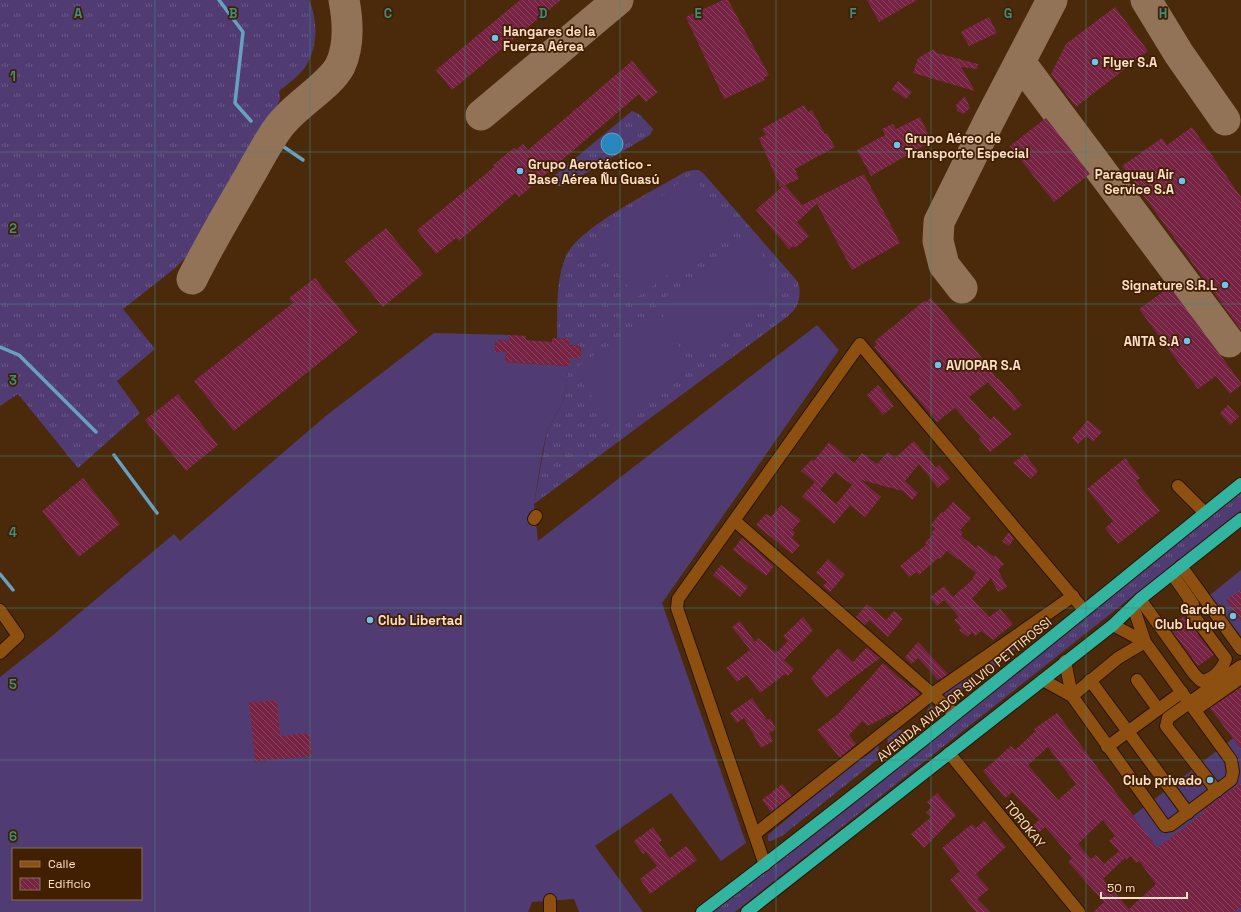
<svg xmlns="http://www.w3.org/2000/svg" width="1241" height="912" font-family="'Space Grotesk',sans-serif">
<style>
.grass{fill:url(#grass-tufts)}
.pitch{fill:#503c73;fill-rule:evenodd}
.water{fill:#2887be;stroke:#67a1c1}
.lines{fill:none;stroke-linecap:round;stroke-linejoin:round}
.stream{stroke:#67a1c1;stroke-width:3.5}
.taxiway{stroke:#927358;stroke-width:31}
.building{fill:url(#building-back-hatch);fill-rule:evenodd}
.minor-casing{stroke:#2a1504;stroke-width:14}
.highway-casing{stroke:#2a1504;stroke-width:14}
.minor{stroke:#8e5011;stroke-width:12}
.highway{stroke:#31b5a0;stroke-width:12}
.grid{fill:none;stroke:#3e8b80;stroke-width:1;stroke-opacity:0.55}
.poi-dot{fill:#72c1f5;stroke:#402001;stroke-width:1.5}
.labels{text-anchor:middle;stroke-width:3.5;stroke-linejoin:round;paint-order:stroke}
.poi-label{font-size:13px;font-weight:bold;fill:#fbdec8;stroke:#402001;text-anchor:start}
.street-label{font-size:13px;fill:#fbdec8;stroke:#402001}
.grid-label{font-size:13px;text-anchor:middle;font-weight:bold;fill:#3e8b80;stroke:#402001;stroke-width:3.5;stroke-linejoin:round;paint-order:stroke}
</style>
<defs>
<pattern id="grass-tufts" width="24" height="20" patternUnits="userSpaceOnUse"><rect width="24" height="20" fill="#503c73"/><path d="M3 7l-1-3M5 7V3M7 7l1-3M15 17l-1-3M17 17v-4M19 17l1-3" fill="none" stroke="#6a5885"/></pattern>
<pattern id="building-back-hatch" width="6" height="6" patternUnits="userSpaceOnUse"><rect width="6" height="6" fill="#762344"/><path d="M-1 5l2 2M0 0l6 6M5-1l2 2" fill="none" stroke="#8a425e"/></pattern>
</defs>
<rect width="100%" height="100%" fill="#4b2a0b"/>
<g class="grass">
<path d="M0,0H309C318,20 318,47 306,66C299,76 289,83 279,91L280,99L278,104L189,254L174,269L123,309L155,349L117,381L140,413L78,468L18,394L0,406Z"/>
<polygon points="632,111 639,114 653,129 650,135 564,186 558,186 554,181 555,175"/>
<path d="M693,170H699L704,174L798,282C802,296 799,307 787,317L534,504L547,431L563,402L570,358H580L581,346L569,345L570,339L557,338C558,312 555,281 566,256C579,227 655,190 685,172Z"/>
<polygon points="1241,493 1241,510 735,912 713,912"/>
<polygon points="1036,628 1037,631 985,674 991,660"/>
<path d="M978,668C972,681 961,690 951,701L944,697L945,693Z"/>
<polygon points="937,705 940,708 939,711 924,722 928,708"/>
<polygon points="897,729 910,733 889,749 887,738"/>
<polygon points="878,744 879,752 878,759 782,836 771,841 768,841 768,835 834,779 874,750"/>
</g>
<g class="pitch">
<polygon points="692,174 732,229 636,298 596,243"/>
<polygon points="748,235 786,289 697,360 655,305"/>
<polygon points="655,313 693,366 610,423 573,370"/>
<path d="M817,325L839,350L662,603L746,843L721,861L671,793L595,846L643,912H579L574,899L532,902L528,912H0V677L52,636L174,534L180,541L327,415L434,333L509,335V341L496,340L495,351L506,352L505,362L569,366L563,402L547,431L542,454L534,504L538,541ZM13,849H141V899H13Z"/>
<polygon points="1241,570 1241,637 1210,595"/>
<polygon points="1241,732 1241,912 1182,912 1116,829"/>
</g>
<circle class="water" cx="612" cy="144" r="11"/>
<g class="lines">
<g class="stream">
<polyline points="219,0 243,32 235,103 251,121"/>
<polyline points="284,147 303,160"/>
<polyline points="0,347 19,355 96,432"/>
<polyline points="114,455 157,513"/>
<polyline points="0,574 13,590"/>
</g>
<g class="taxiway">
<polyline points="1146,0 1179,54 1225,120"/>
<polyline points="1020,62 1229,342"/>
<polyline points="481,115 618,0"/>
<path d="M192,279C210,243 230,209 250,175C259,159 268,142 278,128C294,105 329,87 340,66C350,45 348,21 344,0"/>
<polyline points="962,288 944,265 938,241 939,222 989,121 1052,0"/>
</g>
</g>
<g class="building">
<polygon points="520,0 561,0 452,90 436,70"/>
<polygon points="723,0 728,0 769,75 764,78 765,80 724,99 686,17"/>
<polygon points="867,0 917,0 879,22"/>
<polygon points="1115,7 1148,51 1076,107 1051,74 1066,44"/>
<polygon points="989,17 997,33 969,46 961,32"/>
<polygon points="934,49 937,53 978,64 977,69 961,67 975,91 913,73 918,58"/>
<polygon points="632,61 658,92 646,102 639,94 519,197 515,193 459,241 456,238 436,254 417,230 494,167 493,165 514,148 516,150 523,144 528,150"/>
<polygon points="898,81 912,92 906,99 892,89"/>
<polygon points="965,96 970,108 963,114 957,111 956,105"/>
<polygon points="804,105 808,112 812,110 825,134 827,133 835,147 795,169 799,179 785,185 802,205 864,174 900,243 852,270 817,204 797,222 809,236 795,248 793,246 789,249 756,210 784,185 780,187 759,138 766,135 762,129"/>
<polygon points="920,117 932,141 871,176 857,150 885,135 882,129 893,124 896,129"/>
<polygon points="1046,118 1090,174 1054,202 1010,146"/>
<polygon points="1192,127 1241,197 1241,330 1122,166 1162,138 1167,145"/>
<polygon points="386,228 423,274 383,307 345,261"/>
<polygon points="315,278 358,332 234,431 194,381 293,303 289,298"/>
<polygon points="1170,287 1241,383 1241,385 1230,394 1216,376 1198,389 1139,309"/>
<polygon points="931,298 978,353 997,379 998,378 1022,405 1014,411 988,382 969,397 990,420 994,416 1012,434 990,452 979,439 981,437 955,408 937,422 874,347 877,344 875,341 924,301 926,302"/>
<polygon points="509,335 526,336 526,340 552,342 552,338 570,339 569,345 581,346 580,358 570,358 569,366 505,362 506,352 495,352 496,340 509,341"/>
<polygon points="878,385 894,406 883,415 867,395"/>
<polygon points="178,394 218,445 186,471 145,420"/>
<polygon points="1228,405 1239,417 1230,425 1220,413"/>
<polygon points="1088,420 1102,432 1093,442 1087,436 1078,444 1072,438"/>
<path d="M914,441L936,468L939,465L950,478L938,488L919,464L905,481L918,493L912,500L903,491L861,480L881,497L865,517L850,505L834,524L802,496L815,482L801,471L812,459L814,461L829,442L854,463L862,453L877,464L888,452L895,458ZM835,472L852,485L836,504L820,490Z"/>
<polygon points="1025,454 1038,471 1031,479 1013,463"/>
<polygon points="1125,458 1140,478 1136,481 1160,511 1118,544 1105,528 1113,521 1087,489"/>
<polygon points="83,478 120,524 79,557 42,511"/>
<polygon points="953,502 971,518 960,530 963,533 961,536 976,548 978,545 994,557 995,555 1004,564 998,570 1007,587 998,592 991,578 972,599 989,617 1000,609 1013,624 993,640 981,631 975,636 972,632 968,637 959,630 961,628 954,620 959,617 944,600 937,606 930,597 944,586 953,597 974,578 973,577 976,573 959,559 958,560 947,551 940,559 938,558 919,575 917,572 909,577 900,566 927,544 925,543 933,534 931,533 935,528 931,525 942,511 943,513"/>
<polygon points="781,505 801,520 792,530 795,533 792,538 800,545 792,554 756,525 766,514 771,517"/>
<polygon points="1009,532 1014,539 1009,546 1002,541"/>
<polygon points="742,538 774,566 766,576 733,550"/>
<polygon points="828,559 845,575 830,592 823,586 827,582 816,573"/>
<polygon points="721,565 748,587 740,597 713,575"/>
<polygon points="1241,590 1241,621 1226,600"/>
<polygon points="867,604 886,620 894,611 903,619 888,637 869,620 865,625 856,617"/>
<polygon points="1184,616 1214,655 1198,666 1169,627"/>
<polygon points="803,617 813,630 784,660 794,669 788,676 785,674 760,693 747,675 737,682 726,668 750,650 732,627 740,621 755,642 758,638 776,653 788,641 783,636"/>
<polygon points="918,642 948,674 938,680 918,658 911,664 905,657"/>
<polygon points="867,647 880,658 826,698 811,678 838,648 853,662"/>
<polygon points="883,663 911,688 913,687 920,694 897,712 896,711 868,726 862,721 849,735 856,744 840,758 817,730 837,715"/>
<polygon points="1241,687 1241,749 1210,708"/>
<polygon points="752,698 767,720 770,718 776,729 769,733 773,741 761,748 744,718 737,723 730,713"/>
<polygon points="277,700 280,736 310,733 312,756 255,762 249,702"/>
<path d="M1057,713L1157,848L1205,812L1203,810L1241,783V907L1234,912H1093L1104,902L1068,862L1072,858L1045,827L1035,836L1029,829L1039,820L1012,792L1005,798L983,771L1011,746L1015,750L1036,731L1034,729ZM1048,747L1076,784L1058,800L1028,765ZM1103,820L1115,836L1109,841L1119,851L1104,864L1096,855L1091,859L1078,844ZM1131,856L1136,863L1139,861L1156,884L1129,909L1103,879L1125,858L1126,860Z"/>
<polygon points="782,784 792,796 771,812 762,800"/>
<polygon points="937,793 956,815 924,848 911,834 931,817 926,812 932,807 927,802"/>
<polygon points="984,821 1006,847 976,874 989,889 977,899 990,912 976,912 950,880 960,871 942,848 972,824 976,828"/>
<polygon points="653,827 662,840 659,843 670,858 686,846 697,860 650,894 640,879 657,866 646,852 643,854 634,841"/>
</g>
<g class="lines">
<g class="minor-casing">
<g id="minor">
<polyline points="1178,486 1205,513"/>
<polyline points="534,519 536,516"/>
<polyline points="735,521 955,714"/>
<polyline points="1181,566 1241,649"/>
<polyline points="1172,574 1193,604"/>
<path d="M1140,599L1194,674L1201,681C1214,679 1221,671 1226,659L1190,611L1189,598"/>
<polyline points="0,610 18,636 0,653"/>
<polyline points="1113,625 1145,642"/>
<polyline points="1065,661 1072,696 1165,826 1171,825 1231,780 1233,772 1231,760 1145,642 1133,606"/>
<polyline points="1043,680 1072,696"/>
<polyline points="1090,680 1188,813"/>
<polyline points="1137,680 1158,709"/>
<polyline points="1072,696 1118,658 1145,642"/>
<polyline points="1195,710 1241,678"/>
<polyline points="1107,747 1182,692"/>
<polyline points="949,753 1079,912"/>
<polyline points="1217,791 1166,726 1168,718 1241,666"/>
<polyline points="755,834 932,694 1073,596"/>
<polyline points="765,865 677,608 678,599 860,344 1084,610"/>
<polyline points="550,900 550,912"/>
</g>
</g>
<g class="highway-casing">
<g id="highway">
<path d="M702,912C885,774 1062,628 1241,484"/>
<polyline points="747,912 1113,625 1140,599 1241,519"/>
</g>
</g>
<use href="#minor" class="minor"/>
<use href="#highway" class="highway"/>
</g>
<path class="grid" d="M155,0V912M310,0V912M465,0V912M620,0V912M776,0V912M931,0V912M1086,0V912M0,152H1241M0,304H1241M0,456H1241M0,608H1241M0,760H1241"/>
<g class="poi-dot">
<circle cx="495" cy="38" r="4"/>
<circle cx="1095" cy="62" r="4"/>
<circle cx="897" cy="145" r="4"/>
<circle cx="520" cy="171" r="4"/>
<circle cx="1182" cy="181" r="4"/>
<circle cx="1225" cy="285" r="4"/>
<circle cx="1187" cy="341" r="4"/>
<circle cx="938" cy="365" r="4"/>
<circle cx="1233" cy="616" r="4"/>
<circle cx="370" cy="620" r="4"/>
<circle cx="1210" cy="780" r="4"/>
</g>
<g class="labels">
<g class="poi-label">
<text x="503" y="36">Hangares de la<tspan x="503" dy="15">Fuerza Aérea</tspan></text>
<text x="1103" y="67">Flyer S.A</text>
<text x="905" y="143">Grupo Aéreo de<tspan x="905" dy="15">Transporte Especial</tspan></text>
<text x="528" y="169">Grupo Aerotáctico -<tspan x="528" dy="15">Base Aérea Ñu Guasú</tspan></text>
<text x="1174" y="179" text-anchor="end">Paraguay Air<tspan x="1174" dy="15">Service S.A</tspan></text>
<text x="1217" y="290" text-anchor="end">Signature S.R.L</text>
<text x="1179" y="346" text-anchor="end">ANTA S.A</text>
<text x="946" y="370">AVIOPAR S.A</text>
<text x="1225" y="614" text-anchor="end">Garden<tspan x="1225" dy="15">Club Luque</tspan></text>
<text x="378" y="625">Club Libertad</text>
<text x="1202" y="785" text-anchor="end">Club privado</text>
</g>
<g class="street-label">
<text transform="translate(964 689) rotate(-39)" y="5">AVENIDA AVIADOR SILVIO PETTIROSSI</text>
<text transform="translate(1025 824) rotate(51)" y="5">TOROKAY</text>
</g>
</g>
<g class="grid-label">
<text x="78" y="18">A</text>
<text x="233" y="18">B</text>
<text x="388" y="18">C</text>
<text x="543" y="18">D</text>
<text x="698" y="18">E</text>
<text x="853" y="18">F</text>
<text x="1008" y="18">G</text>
<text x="1163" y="18">H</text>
<text x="13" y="81">1</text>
<text x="13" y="233">2</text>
<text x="13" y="385">3</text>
<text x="13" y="537">4</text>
<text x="13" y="689">5</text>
<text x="13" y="841">6</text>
</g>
<rect x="12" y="848" width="130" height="52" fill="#402001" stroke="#8b6c51"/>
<rect x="20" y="861" width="20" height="6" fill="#8e5011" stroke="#8b6c51"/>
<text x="48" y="868" font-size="12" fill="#fbdec8">Calle</text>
<rect x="20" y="878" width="20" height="12" fill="url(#building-back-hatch)" stroke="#8b6c51"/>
<text x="48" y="888" font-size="12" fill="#fbdec8">Edificio</text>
<path d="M1101 892v6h86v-6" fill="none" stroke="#fbdec8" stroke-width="2"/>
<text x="1107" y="892" font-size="12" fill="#fbdec8" stroke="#402001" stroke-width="3" paint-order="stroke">50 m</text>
</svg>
